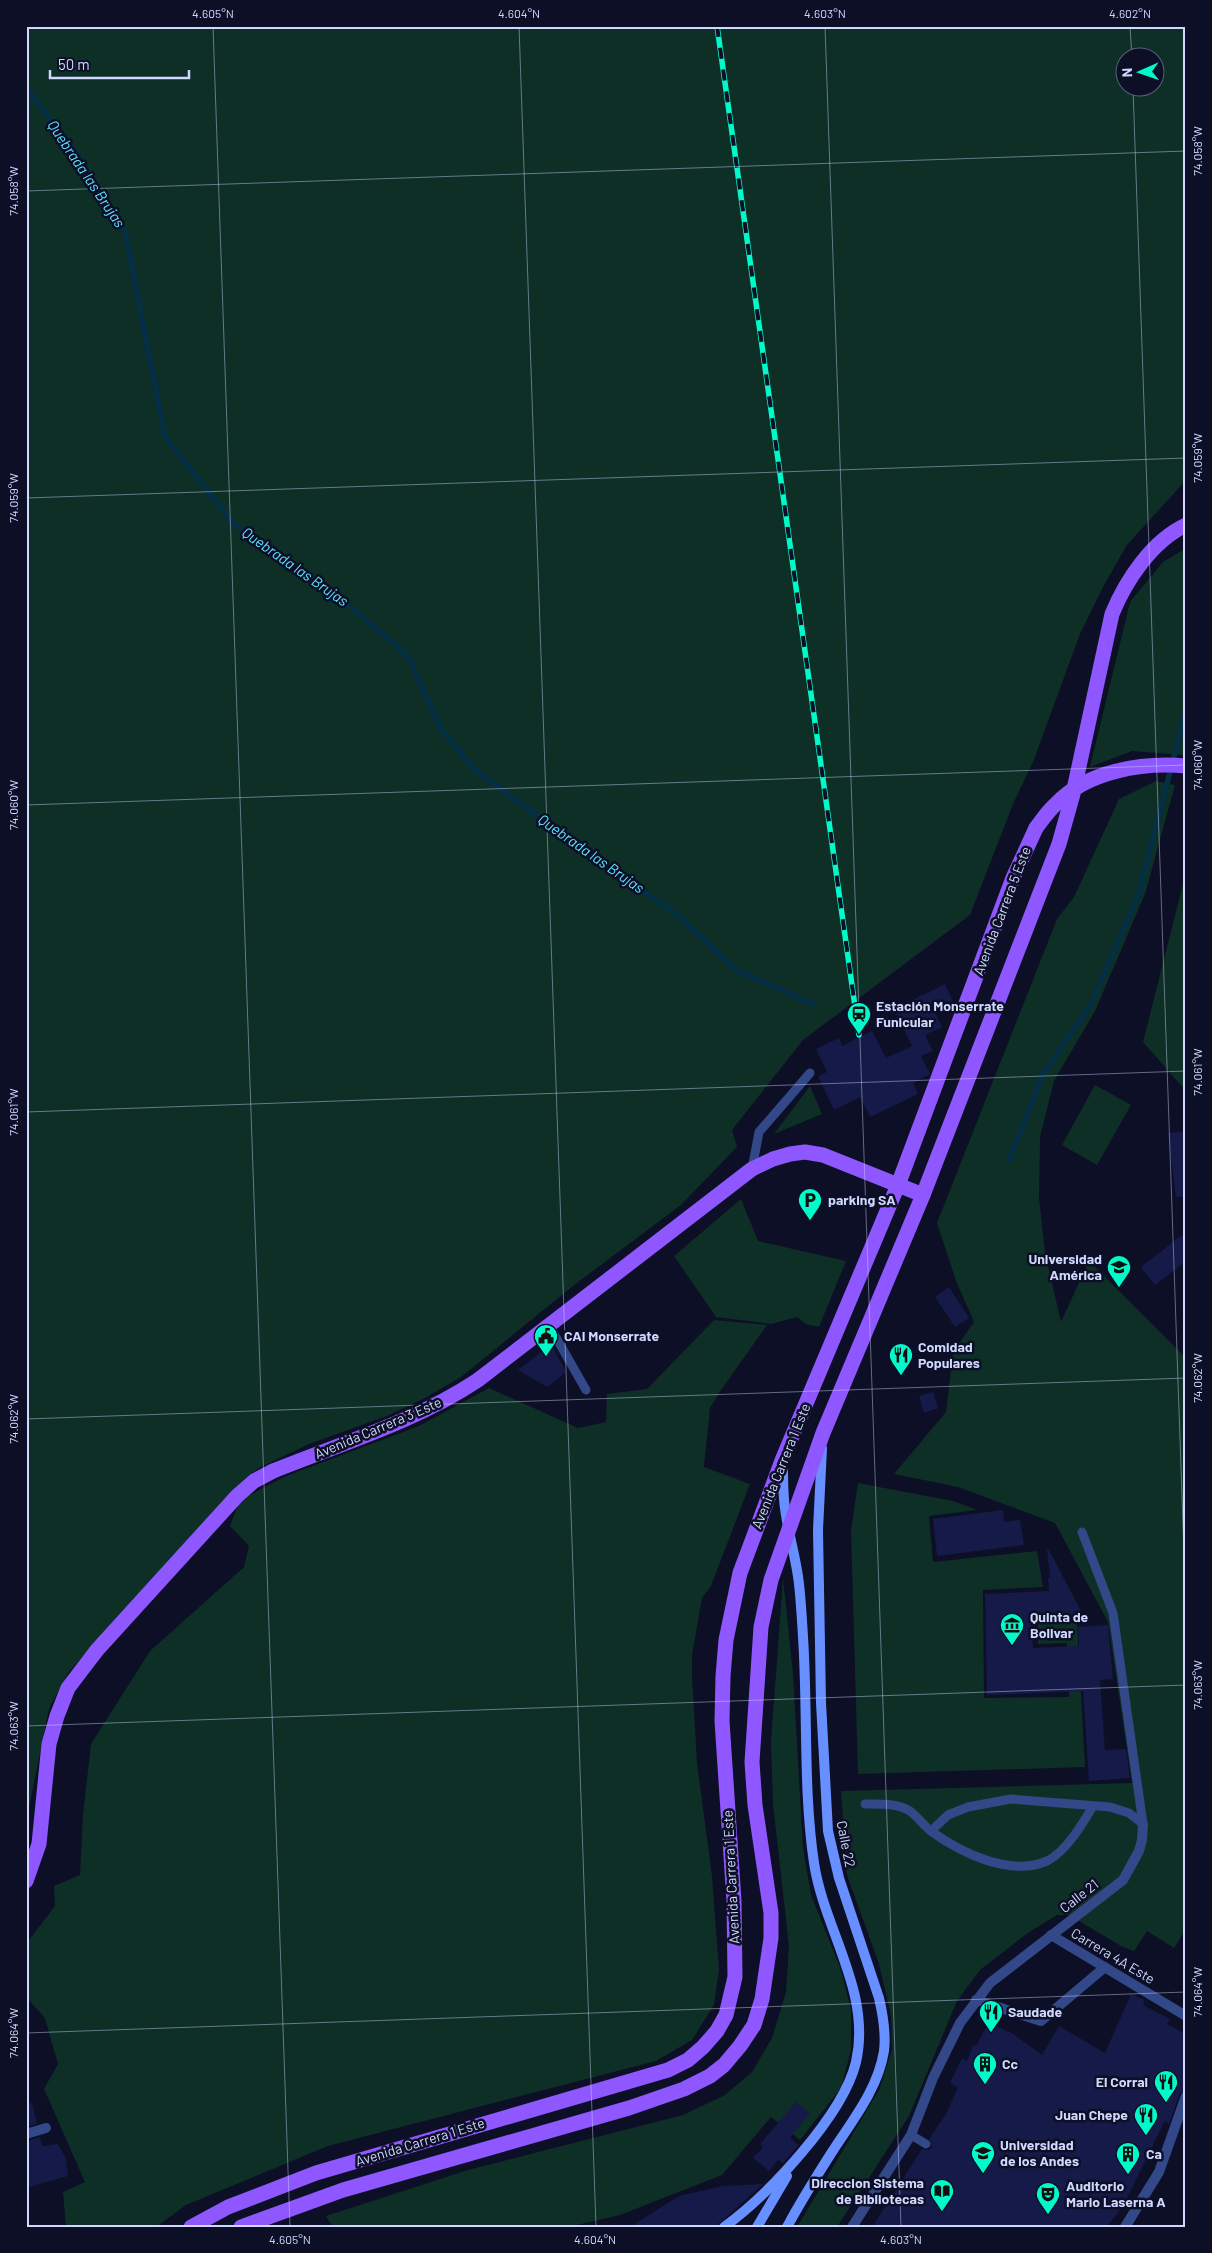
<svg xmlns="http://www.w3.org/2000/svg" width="1212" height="2253" font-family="Barlow,sans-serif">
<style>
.green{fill:#0e2f25;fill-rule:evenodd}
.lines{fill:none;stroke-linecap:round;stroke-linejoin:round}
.stream{stroke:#052f45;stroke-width:5.5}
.building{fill:#161a48}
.lane{stroke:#324889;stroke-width:9}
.street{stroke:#324889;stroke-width:10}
.secondary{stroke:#678fff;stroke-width:10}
.primary{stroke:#8f57ff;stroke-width:15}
.rail-casing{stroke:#00fbcb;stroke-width:5.5}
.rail{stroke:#0c0f25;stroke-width:4;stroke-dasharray:11;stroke-linecap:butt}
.primary-bridge{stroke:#8f57ff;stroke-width:15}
.ticks{fill:none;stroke:#d0d8ff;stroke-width:1;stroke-opacity:0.45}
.labels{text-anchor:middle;stroke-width:5;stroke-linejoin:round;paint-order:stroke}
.street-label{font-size:14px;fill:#d0d8ff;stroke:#0c0f25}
.poi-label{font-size:14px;font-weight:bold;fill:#d0d8ff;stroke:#0c0f25;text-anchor:start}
.water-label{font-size:15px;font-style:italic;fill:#5ee3ff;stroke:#0c0f25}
.neatline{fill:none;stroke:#d0d8ff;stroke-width:2}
.ticks-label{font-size:12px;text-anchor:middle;fill:#d0d8ff}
</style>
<rect width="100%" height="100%" fill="#0c0f25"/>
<g class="green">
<path d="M26,26H1186V480L1127,545L1104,585L1080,634L1033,762L1013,804L970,915L803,1040L732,1130L737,1147L681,1205L573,1286L461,1377L425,1398L387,1416L309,1444L261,1467L250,1474L224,1499L68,1673L49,1709L26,1822ZM1124,58H1154V88H1124Z"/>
<polygon points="1186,548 1186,749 1184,755 1132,751 1090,767 1130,602 1163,562"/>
<polygon points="1156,781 1175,785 1145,894 1095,1011 1054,1081 1040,1137 1039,1198 1045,1253 1061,1322 1089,1261 1186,1358 1186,1929 1174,1948 1147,1931 1134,1951 1121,1946 1069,1915 1057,1915 1029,1932 980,1970 957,2001 909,2116 837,2227 797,2227 879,2090 892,2050 891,2016 879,1964 847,1875 841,1791 1132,1783 1108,1622 1055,1523 958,1487 894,1474 946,1412 953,1352 974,1322 956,1281 937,1223 1057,919 1074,897 1119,799"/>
<polygon points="1186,872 1186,1091 1143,1042"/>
<polygon points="1095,1085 1131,1105 1097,1165 1062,1145"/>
<polygon points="810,1086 822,1114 774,1134"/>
<polygon points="741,1199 758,1241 846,1261 819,1327 806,1324 797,1317 771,1324 716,1317 674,1256"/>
<polygon points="714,1320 767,1325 719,1393 710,1408 704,1467 750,1484 711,1586 702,1598 692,1655 692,1676 697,1763 712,1876 719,1970 714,2005 692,2040 656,2061 328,2146 186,2205 156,2227 66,2227 63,2192 85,2182 44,2089 58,2064 45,2018 26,1997 26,1944 55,1906 54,1886 80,1875 83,1815 91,1744 150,1651 244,1567 249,1546 230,1526 240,1500 286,1476 419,1426 489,1388 578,1428 606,1422 607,1394 647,1389"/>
<polygon points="858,1483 953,1501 977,1510 929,1516 933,1562 1037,1551 1043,1587 983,1590 984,1698 1069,1697 1067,1643 1038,1644 1038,1623 1077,1623 1085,1767 858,1774 851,1530"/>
<polygon points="783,1578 793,1674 803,1848 811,1895 840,1967 851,2009 851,2050 841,2088 800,2140 771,2117 722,2175 620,2215 568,2227 332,2226 326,2216 468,2170 683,2115 725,2095 752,2072 772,2038 786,1992 789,1946 773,1804 771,1742"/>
</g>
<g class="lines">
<g class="stream">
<polyline points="26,88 77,154 125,231 165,437 233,523 330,589 408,656 440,727 474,769 575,844 679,916 736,970 813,1004"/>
<polyline points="1009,1161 1043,1074 1091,1004 1139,893 1186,709"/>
</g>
</g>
<g class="building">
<polygon points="945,984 954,1004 935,1013 942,1027 925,1035 933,1051 921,1056 930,1074 913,1083 918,1094 870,1117 860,1097 834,1110 818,1076 827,1072 816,1049 839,1038 842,1046 872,1031 886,1058 912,1046 894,1009"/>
<polygon points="1186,1131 1186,1197 1176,1197 1168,1133"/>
<polygon points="1186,1232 1186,1261 1155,1285 1141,1267"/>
<polygon points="949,1287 969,1318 955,1327 935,1297"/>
<polygon points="551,1344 566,1372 547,1387 518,1370"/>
<polygon points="933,1392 938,1408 924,1413 919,1396"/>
<polygon points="1003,1510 1004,1522 1020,1520 1024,1545 937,1556 933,1519"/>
<polygon points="1048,1548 1083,1615 1031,1618 1033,1648 1079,1646 1078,1627 1108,1625 1113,1679 1100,1680 1105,1750 1126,1749 1130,1778 1089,1781 1083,1691 987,1695 985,1594 1049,1591 1048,1578 1050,1578 1047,1549"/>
<polygon points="1131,1994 1145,2000 1143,2005 1170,2019 1167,2024 1186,2034 1186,2089 1180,2093 1169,2124 1165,2121 1124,2204 1107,2227 872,2227 922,2149 929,2150 932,2147 929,2139 946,2114 958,2087 950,2083 962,2058 967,2061 973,2045 976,2046 989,2022 1008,2032 1009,2031 1042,2055 1059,2026 1105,2053"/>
<polygon points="796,2102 810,2113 790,2138 799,2145 783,2163 778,2160 769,2171 753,2158 763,2147 760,2144"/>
<polygon points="32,2103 37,2124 26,2127 26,2104"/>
<polygon points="40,2137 42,2146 58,2144 66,2159 68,2176 26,2188 26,2141"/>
<polygon points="763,2184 715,2227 630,2227 679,2196 723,2186"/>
</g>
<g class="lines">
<g class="lane">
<polyline points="752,1169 759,1132 810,1073"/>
<polyline points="549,1325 586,1390"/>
<polyline points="1082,1532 1113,1613 1143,1824"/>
<path d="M865,1804C879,1804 897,1803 910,1811C918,1817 924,1826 932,1832C962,1853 1010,1877 1047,1861C1066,1852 1083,1823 1093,1806"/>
<polyline points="931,1831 948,1815 968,1807 1011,1799 1110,1807 1129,1813 1143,1824"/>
<polyline points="911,2135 926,2144"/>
</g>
<g class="street">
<polyline points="1051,1935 1186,2016"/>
<polyline points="976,2000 1041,2021 1105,1967"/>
<polyline points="26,2134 46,2128"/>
<polyline points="852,2227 911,2135 933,2078 960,2023 990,1983 1123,1880 1139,1851 1142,1840 1143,1824"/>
<polyline points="1125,2227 1159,2172 1186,2096"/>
</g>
<g class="secondary">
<path d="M724,2227C768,2195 843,2116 856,2062C872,1992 824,1930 814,1863C803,1789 808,1712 803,1637C802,1620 801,1602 799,1584C796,1555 786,1528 784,1499C783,1488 783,1477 783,1466"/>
<polyline points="757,2227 787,2176"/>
<path d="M787,2227C801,2201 816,2177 832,2152C852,2121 878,2089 884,2051C886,2034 883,2015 879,1998L839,1878L828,1831L821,1703L818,1530L822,1448"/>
</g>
<g class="primary">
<path d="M26,1881L39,1844L49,1744L57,1716L68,1688L97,1650L237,1496L254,1481L273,1471C342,1443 415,1422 478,1380L752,1169L773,1159L790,1154L805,1152L823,1155L923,1195"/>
<polyline points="191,2227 228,2207 316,2173 668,2070 688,2060 703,2047 717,2031 726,2015 735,1977 734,1901 722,1721 723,1676 726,1640 740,1573 783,1458 898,1185 1013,878 1036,828"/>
<path d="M241,2227L343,2190L629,2108L684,2089L710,2076L724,2065L740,2046L754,2025L762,1999L771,1938V1913L755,1805L752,1762L761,1627L771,1580L823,1433L923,1195L1059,844L1073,794L1112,614C1126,580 1152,541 1186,525"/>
</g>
<g class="rail-casing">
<polyline id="rail" points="717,26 859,1035"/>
</g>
<use href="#rail" class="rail"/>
<path class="primary-bridge" d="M1036,828C1042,820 1048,811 1056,804C1087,771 1143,762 1186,766"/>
</g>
<path class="ticks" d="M213,26L290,2227M519,26L596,2227M825,26L901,2227M1130,26L1132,58M1133,88L1186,1611M26,191L1186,151M26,498L1186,458M26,805L1186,765M26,1112L1186,1071M26,1419L1186,1378M26,1726L1186,1685M26,2033L1186,1992"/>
<defs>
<g id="station-pin" transform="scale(1.25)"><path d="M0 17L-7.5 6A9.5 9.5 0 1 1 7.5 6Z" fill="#00fbcb" stroke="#0c0f25"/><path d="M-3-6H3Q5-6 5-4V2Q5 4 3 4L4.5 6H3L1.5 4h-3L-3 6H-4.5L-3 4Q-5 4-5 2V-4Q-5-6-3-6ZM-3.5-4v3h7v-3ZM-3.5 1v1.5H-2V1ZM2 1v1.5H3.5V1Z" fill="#111"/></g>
<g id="parking-pin" transform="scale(1.25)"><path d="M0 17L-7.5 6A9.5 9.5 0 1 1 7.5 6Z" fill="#00fbcb" stroke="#0c0f25"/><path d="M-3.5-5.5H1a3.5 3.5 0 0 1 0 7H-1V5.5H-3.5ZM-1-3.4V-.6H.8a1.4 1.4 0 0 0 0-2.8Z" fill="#111"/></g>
<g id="university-pin" transform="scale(1.25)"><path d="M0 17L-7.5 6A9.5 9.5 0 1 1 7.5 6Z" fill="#00fbcb" stroke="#0c0f25"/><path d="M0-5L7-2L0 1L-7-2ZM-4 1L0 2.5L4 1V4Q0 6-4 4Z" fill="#111"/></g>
<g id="civic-pin" transform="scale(1.25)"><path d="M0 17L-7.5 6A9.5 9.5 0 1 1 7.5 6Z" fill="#00fbcb" stroke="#0c0f25"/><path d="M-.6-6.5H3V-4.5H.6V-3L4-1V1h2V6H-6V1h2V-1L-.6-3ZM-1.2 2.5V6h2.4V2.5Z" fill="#111"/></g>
<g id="restaurant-pin" transform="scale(1.25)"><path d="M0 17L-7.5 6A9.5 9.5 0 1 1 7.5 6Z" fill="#00fbcb" stroke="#0c0f25"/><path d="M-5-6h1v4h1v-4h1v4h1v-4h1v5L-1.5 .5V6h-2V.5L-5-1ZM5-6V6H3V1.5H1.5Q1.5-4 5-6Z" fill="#111"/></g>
<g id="museum-pin" transform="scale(1.25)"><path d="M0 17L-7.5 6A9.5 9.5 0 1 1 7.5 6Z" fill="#00fbcb" stroke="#0c0f25"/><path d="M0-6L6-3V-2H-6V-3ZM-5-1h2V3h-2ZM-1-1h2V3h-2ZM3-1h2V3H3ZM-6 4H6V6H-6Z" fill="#111"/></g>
<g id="building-pin" transform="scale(1.25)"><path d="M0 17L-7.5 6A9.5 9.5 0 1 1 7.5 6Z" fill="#00fbcb" stroke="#0c0f25"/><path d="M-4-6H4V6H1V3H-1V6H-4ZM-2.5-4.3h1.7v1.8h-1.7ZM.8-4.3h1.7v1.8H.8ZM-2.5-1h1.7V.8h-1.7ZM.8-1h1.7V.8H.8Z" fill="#111"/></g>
<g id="library-pin" transform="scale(1.25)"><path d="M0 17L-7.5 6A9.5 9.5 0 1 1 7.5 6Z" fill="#00fbcb" stroke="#0c0f25"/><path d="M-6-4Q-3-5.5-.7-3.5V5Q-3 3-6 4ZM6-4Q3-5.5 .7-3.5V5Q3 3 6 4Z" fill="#111"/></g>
<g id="theatre-pin" transform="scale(1.25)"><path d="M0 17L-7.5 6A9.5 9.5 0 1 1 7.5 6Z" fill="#00fbcb" stroke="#0c0f25"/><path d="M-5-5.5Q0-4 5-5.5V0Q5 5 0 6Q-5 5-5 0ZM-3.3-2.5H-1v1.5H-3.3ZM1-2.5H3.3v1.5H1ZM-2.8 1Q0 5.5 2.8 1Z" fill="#111"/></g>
</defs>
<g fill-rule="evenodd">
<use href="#station-pin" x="859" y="1014"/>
<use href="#parking-pin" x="810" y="1200"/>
<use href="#university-pin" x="1119" y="1267"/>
<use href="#civic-pin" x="546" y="1336"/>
<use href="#restaurant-pin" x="901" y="1355"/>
<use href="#museum-pin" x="1012" y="1625"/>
<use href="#restaurant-pin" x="991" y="2012"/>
<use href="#building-pin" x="985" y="2064"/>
<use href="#restaurant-pin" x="1166" y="2082"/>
<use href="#restaurant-pin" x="1146" y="2115"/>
<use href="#university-pin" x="983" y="2153"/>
<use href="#building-pin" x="1128" y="2154"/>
<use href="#library-pin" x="942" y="2191"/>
<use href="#theatre-pin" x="1048" y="2194"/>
</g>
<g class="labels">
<g class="street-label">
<text transform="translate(1002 911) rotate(-69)" y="5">Avenida Carrera 5 Este</text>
<text transform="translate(378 1428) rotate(-23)" y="5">Avenida Carrera 3 Este</text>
<text transform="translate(781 1466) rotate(-68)" y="5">Avenida Carrera 1 Este</text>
<text transform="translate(846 1844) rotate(79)" y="5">Calle 22</text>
<text transform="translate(731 1877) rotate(-93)" y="5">Avenida Carrera 1 Este</text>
<text transform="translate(1079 1896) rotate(-38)" y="5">Calle 21</text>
<text transform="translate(1113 1956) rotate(31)" y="5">Carrera 4A Este</text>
<text transform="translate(420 2142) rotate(-17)" y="5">Avenida Carrera 1 Este</text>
</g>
<g class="poi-label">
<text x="876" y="1011">Estación Monserrate<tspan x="876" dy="16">Funicular</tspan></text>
<text x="828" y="1205">parking SA</text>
<text x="1102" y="1264" text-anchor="end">Universidad<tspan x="1102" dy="16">América</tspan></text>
<text x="564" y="1341">CAI Monserrate</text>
<text x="918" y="1352">Comidad<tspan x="918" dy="16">Populares</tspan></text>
<text x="1030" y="1622">Quinta de<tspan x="1030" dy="16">Bolivar</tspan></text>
<text x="1008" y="2017">Saudade</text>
<text x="1002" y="2069">Cc</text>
<text x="1148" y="2087" text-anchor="end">El Corral</text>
<text x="1128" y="2120" text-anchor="end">Juan Chepe</text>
<text x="1000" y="2150">Universidad<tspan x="1000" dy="16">de los Andes</tspan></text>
<text x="1146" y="2159">Ca</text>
<text x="924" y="2188" text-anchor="end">Direccion Sistema<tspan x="924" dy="16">de Bibliotecas</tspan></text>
<text x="1066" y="2191">Auditorio<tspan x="1066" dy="16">Mario Laserna A</tspan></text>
</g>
<g class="water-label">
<text transform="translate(86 174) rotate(56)" y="5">Quebrada las Brujas</text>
<text transform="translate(295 567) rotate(35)" y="5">Quebrada las Brujas</text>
<text transform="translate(591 854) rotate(35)" y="5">Quebrada las Brujas</text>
</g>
</g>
<rect width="1212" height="2253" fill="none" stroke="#0c0f25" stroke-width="55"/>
<g transform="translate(1140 72) rotate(268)"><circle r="24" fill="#0c0f25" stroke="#5a5f7c"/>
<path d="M0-4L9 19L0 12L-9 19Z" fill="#00fbcb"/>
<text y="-8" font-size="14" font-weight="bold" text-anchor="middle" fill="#d0d8ff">N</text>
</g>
<path d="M50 70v8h139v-8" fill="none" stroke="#d0d8ff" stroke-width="2.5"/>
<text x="58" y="70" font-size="15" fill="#d0d8ff" stroke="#0c0f25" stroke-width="4" paint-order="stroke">50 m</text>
<rect x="28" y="28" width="1156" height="2198" class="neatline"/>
<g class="ticks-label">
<text x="213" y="18">4.605°N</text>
<text x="519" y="18">4.604°N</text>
<text x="825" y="18">4.603°N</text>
<text x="1130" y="18">4.602°N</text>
<text transform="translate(1198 151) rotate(-90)" y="4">74.058°W</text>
<text transform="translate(14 191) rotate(-90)" y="4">74.058°W</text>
<text transform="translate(1198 458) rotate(-90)" y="4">74.059°W</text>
<text transform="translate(14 498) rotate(-90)" y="4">74.059°W</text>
<text transform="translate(1198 765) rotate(-90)" y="4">74.060°W</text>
<text transform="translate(14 805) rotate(-90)" y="4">74.060°W</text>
<text transform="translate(1198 1072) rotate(-90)" y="4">74.061°W</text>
<text transform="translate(14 1112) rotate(-90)" y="4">74.061°W</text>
<text transform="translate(1198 1378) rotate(-90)" y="4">74.062°W</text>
<text transform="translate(14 1419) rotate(-90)" y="4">74.062°W</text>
<text transform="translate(1198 1685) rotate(-90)" y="4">74.063°W</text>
<text transform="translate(14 1726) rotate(-90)" y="4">74.063°W</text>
<text transform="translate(1198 1992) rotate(-90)" y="4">74.064°W</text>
<text transform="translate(14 2033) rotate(-90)" y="4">74.064°W</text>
<text x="290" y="2244">4.605°N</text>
<text x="595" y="2244">4.604°N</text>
<text x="901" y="2244">4.603°N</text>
</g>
</svg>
